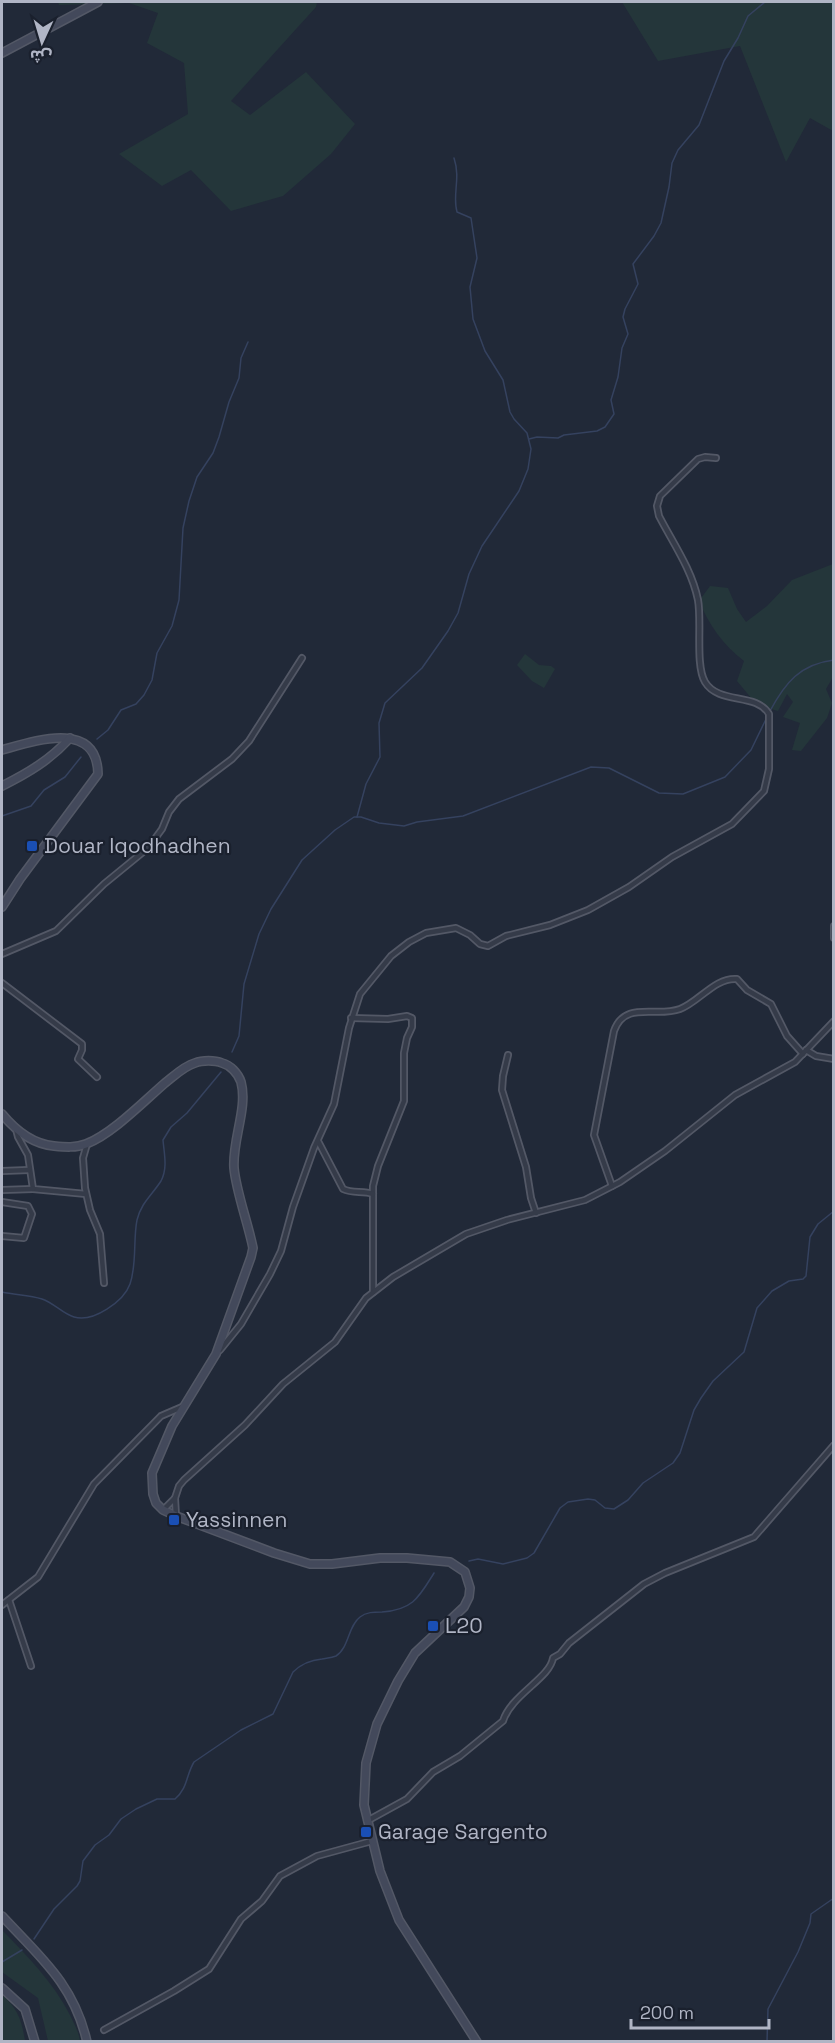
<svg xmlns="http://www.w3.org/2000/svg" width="835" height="2043" font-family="'Space Grotesk','Noto Sans Arabic',sans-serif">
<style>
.green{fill:#24363a}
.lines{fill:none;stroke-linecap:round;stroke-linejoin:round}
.stream{stroke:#35425f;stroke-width:1.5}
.street-casing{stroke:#535866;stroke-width:8}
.secondary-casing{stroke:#535866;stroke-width:10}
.street{stroke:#353b49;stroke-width:4.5}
.secondary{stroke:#43495b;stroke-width:7}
.transit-dot{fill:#1a4fb4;stroke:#1a202d;stroke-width:2}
.labels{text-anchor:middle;stroke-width:4.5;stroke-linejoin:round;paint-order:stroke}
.poi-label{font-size:21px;fill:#b0b5c5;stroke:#1a202d;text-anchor:start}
</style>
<rect width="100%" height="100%" fill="#212938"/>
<g class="green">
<polygon points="58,2 317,2 316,7 231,101 250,115 306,72 355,124 331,154 283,196 231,211 191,170 162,186 119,154 188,114 184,63 147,43 158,13 129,3 59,5"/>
<polygon points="622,2 833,2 833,131 810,118 786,162 740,46 658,61"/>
<path d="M833,564V677L826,689L832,703L827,718L801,751L792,750L800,723L783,717L793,702L787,694L778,711L757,705L737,681L744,661C723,645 709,625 699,601L710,586L728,588L737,609L746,622L767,606L792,580Z"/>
<polygon points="525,654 539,665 551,666 555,669 544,688 532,681 517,665"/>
<path d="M2,1930C28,1957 53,1982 70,2015C74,2024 79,2032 80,2041H48L38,1998L2,1972Z"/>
<path d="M2,1995C18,2008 22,2022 25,2041H2Z"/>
</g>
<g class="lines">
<g class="stream">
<polyline points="529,439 537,437 558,438 564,435 597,431 605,427 614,414 611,400 618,377 622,348 628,334 623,317 625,309 638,284 633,264 654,236 661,223 669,187 672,163 678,150 699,125 724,61 738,38 748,16 765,2"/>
<path d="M770,711C785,683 800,664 834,660"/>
<polyline points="97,739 108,730 121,710 136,704 144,695 152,680 157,653 172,626 179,600 183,528 189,501 197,477 213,453 219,437 229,402 239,378 241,358 248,342"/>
<polyline points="2,816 31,806 44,790 65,777 81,757"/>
<path d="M357,817L366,784L380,757L379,723L385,703L422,668L448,631L458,613L469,574L482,546L519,491L528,469L531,449L527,433L514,419L510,412L503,380L485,351L473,319L470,287L477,258L471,218L457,212C452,195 461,179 454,158"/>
<polyline points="232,1052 239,1036 244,984 259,934 271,909 302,860 335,830 354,817 361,817 379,823 404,826 417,822 463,816 591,767 609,768 659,793 683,794 725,777 751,750 768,715"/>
<path d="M2,1292C15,1295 29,1295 42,1299C54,1303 63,1314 74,1317C93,1323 124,1301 130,1284C137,1264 133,1240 137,1220C141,1203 152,1195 161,1181C168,1168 164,1153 163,1140L171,1127L187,1113L221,1072"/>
<polyline points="469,1561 478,1559 503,1564 527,1558 534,1553 560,1508 568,1502 588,1499 595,1500 605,1508 614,1509 628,1500 643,1483 673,1463 680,1453 694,1410 701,1398 713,1381 744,1352 757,1308 772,1291 789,1281 803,1279 806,1276 810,1237 818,1224 834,1211"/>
<path d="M34,1939L54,1909L77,1886L80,1881L83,1861L95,1845L109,1835L121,1819L136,1809L157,1799H175C188,1788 186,1775 194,1762L241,1730L273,1714L293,1672C301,1664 311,1660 322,1659C327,1658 331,1658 336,1656C349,1648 348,1626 360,1617C366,1612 374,1612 382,1612C413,1610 419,1597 434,1573"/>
<polyline points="2,1962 22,1950"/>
<polyline points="767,2042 768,2009 798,1952 810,1923 811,1914 834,1898"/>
</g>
<g class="street-casing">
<g id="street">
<polyline points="834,926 834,938"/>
<polyline points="2,954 56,931 104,884 148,848 162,829 169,812 179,799 232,759 249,741 302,658"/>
<polyline points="2,983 82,1044 82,1050 78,1059 97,1077"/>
<polyline points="351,1018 388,1019 407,1016 412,1018 412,1027 407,1038 404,1053 404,1101 378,1166 373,1186 373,1292"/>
<polyline points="806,1050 816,1056 834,1059"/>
<polyline points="508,1055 503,1076 502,1090 526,1167 531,1198 536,1213"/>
<polyline points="16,1129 18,1137 28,1155 33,1189 86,1194"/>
<path d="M318,1141L343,1189C353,1194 363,1190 373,1194"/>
<polyline points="87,1144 83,1158 85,1188 90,1210 100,1234 104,1283"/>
<polyline points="2,1171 29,1170"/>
<path d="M612,1186L594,1135L614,1031C625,1000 656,1018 680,1009C699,1002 715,977 737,979L747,990L771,1004L787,1036L803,1054"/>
<polyline points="2,1190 33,1189"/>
<polyline points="2,1202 28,1206 32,1214 24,1238 2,1236"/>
<path d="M220,1350L241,1324L270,1274L281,1251L293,1207L314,1148L334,1104L349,1028L360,994L391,956L409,942L426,933L456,928L470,935L480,944L488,946L506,936L550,925L588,910L629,887L672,857L732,824L764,791L769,769V714C756,692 719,705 705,682C695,665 702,622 698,600C692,570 673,543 659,516L657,506L660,496L698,459L705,457L716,458"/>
<polyline points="175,1498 179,1486 184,1480 245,1425 283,1384 335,1342 366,1298 393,1277 466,1234 507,1220 585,1200 620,1182 665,1151 735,1095 795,1062 834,1021"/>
<polyline points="163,1510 175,1498 176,1516"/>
<polyline points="9,1600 31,1666"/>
<polyline points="2,1605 38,1577 94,1484 161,1416 182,1407"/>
<path d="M367,1821L407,1799L433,1772L460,1756L503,1721C511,1695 550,1678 553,1658L560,1654L569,1643L644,1584L665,1573L754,1537L834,1445"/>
<polyline points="104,2030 174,1991 209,1969 241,1919 262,1901 280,1876 317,1856 372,1841"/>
</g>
</g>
<g class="secondary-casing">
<g id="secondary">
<polyline points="2,53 98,2"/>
<path d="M2,750C34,741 97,719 98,774L20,879L2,907"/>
<path d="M2,786C28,773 50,760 70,738"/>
<path d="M2,1114C16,1131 32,1144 54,1146C65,1147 76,1148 86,1144C112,1134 143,1102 165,1083C174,1076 184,1066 195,1063C202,1060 215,1060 222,1063C230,1065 238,1073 241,1082C248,1108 232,1140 234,1168C236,1191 248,1223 253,1248L251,1257L216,1354L172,1426L152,1473L153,1494L156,1503L163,1510L176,1516L274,1553L310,1564H332L380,1558H407L450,1562L465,1572L470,1588L469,1597L464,1607L415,1653L398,1681L377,1724L366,1763L364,1805L380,1871L399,1920L477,2042"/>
<path d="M2,1916C40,1957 74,1984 87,2042"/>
<polyline points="2,1988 25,2009 35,2042"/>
</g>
</g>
<use href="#street" class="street"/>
<use href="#secondary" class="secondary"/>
</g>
<g class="transit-dot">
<rect x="26" y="840" width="12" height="12" rx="3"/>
<rect x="168" y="1514" width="12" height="12" rx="3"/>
<rect x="427" y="1620" width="12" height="12" rx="3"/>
<rect x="360" y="1826" width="12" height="12" rx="3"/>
</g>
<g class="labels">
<g class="poi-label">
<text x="44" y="853">Douar Iqodhadhen</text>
<text x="186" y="1527">Yassinnen</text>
<text x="445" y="1633">L20</text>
<text x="378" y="1839">Garage Sargento</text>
</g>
</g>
<rect width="835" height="2043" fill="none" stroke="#b0b5c5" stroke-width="6"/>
<g transform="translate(42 42) rotate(184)" stroke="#1a202d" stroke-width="4.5" paint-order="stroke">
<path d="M0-4.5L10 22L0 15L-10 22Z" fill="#b0b5c5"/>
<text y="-9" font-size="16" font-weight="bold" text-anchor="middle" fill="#b0b5c5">ش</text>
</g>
<path d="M631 2019v9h138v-9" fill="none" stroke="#b0b5c5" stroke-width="3"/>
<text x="640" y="2019" font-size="18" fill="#b0b5c5" stroke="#1a202d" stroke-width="4.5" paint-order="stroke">200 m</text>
</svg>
